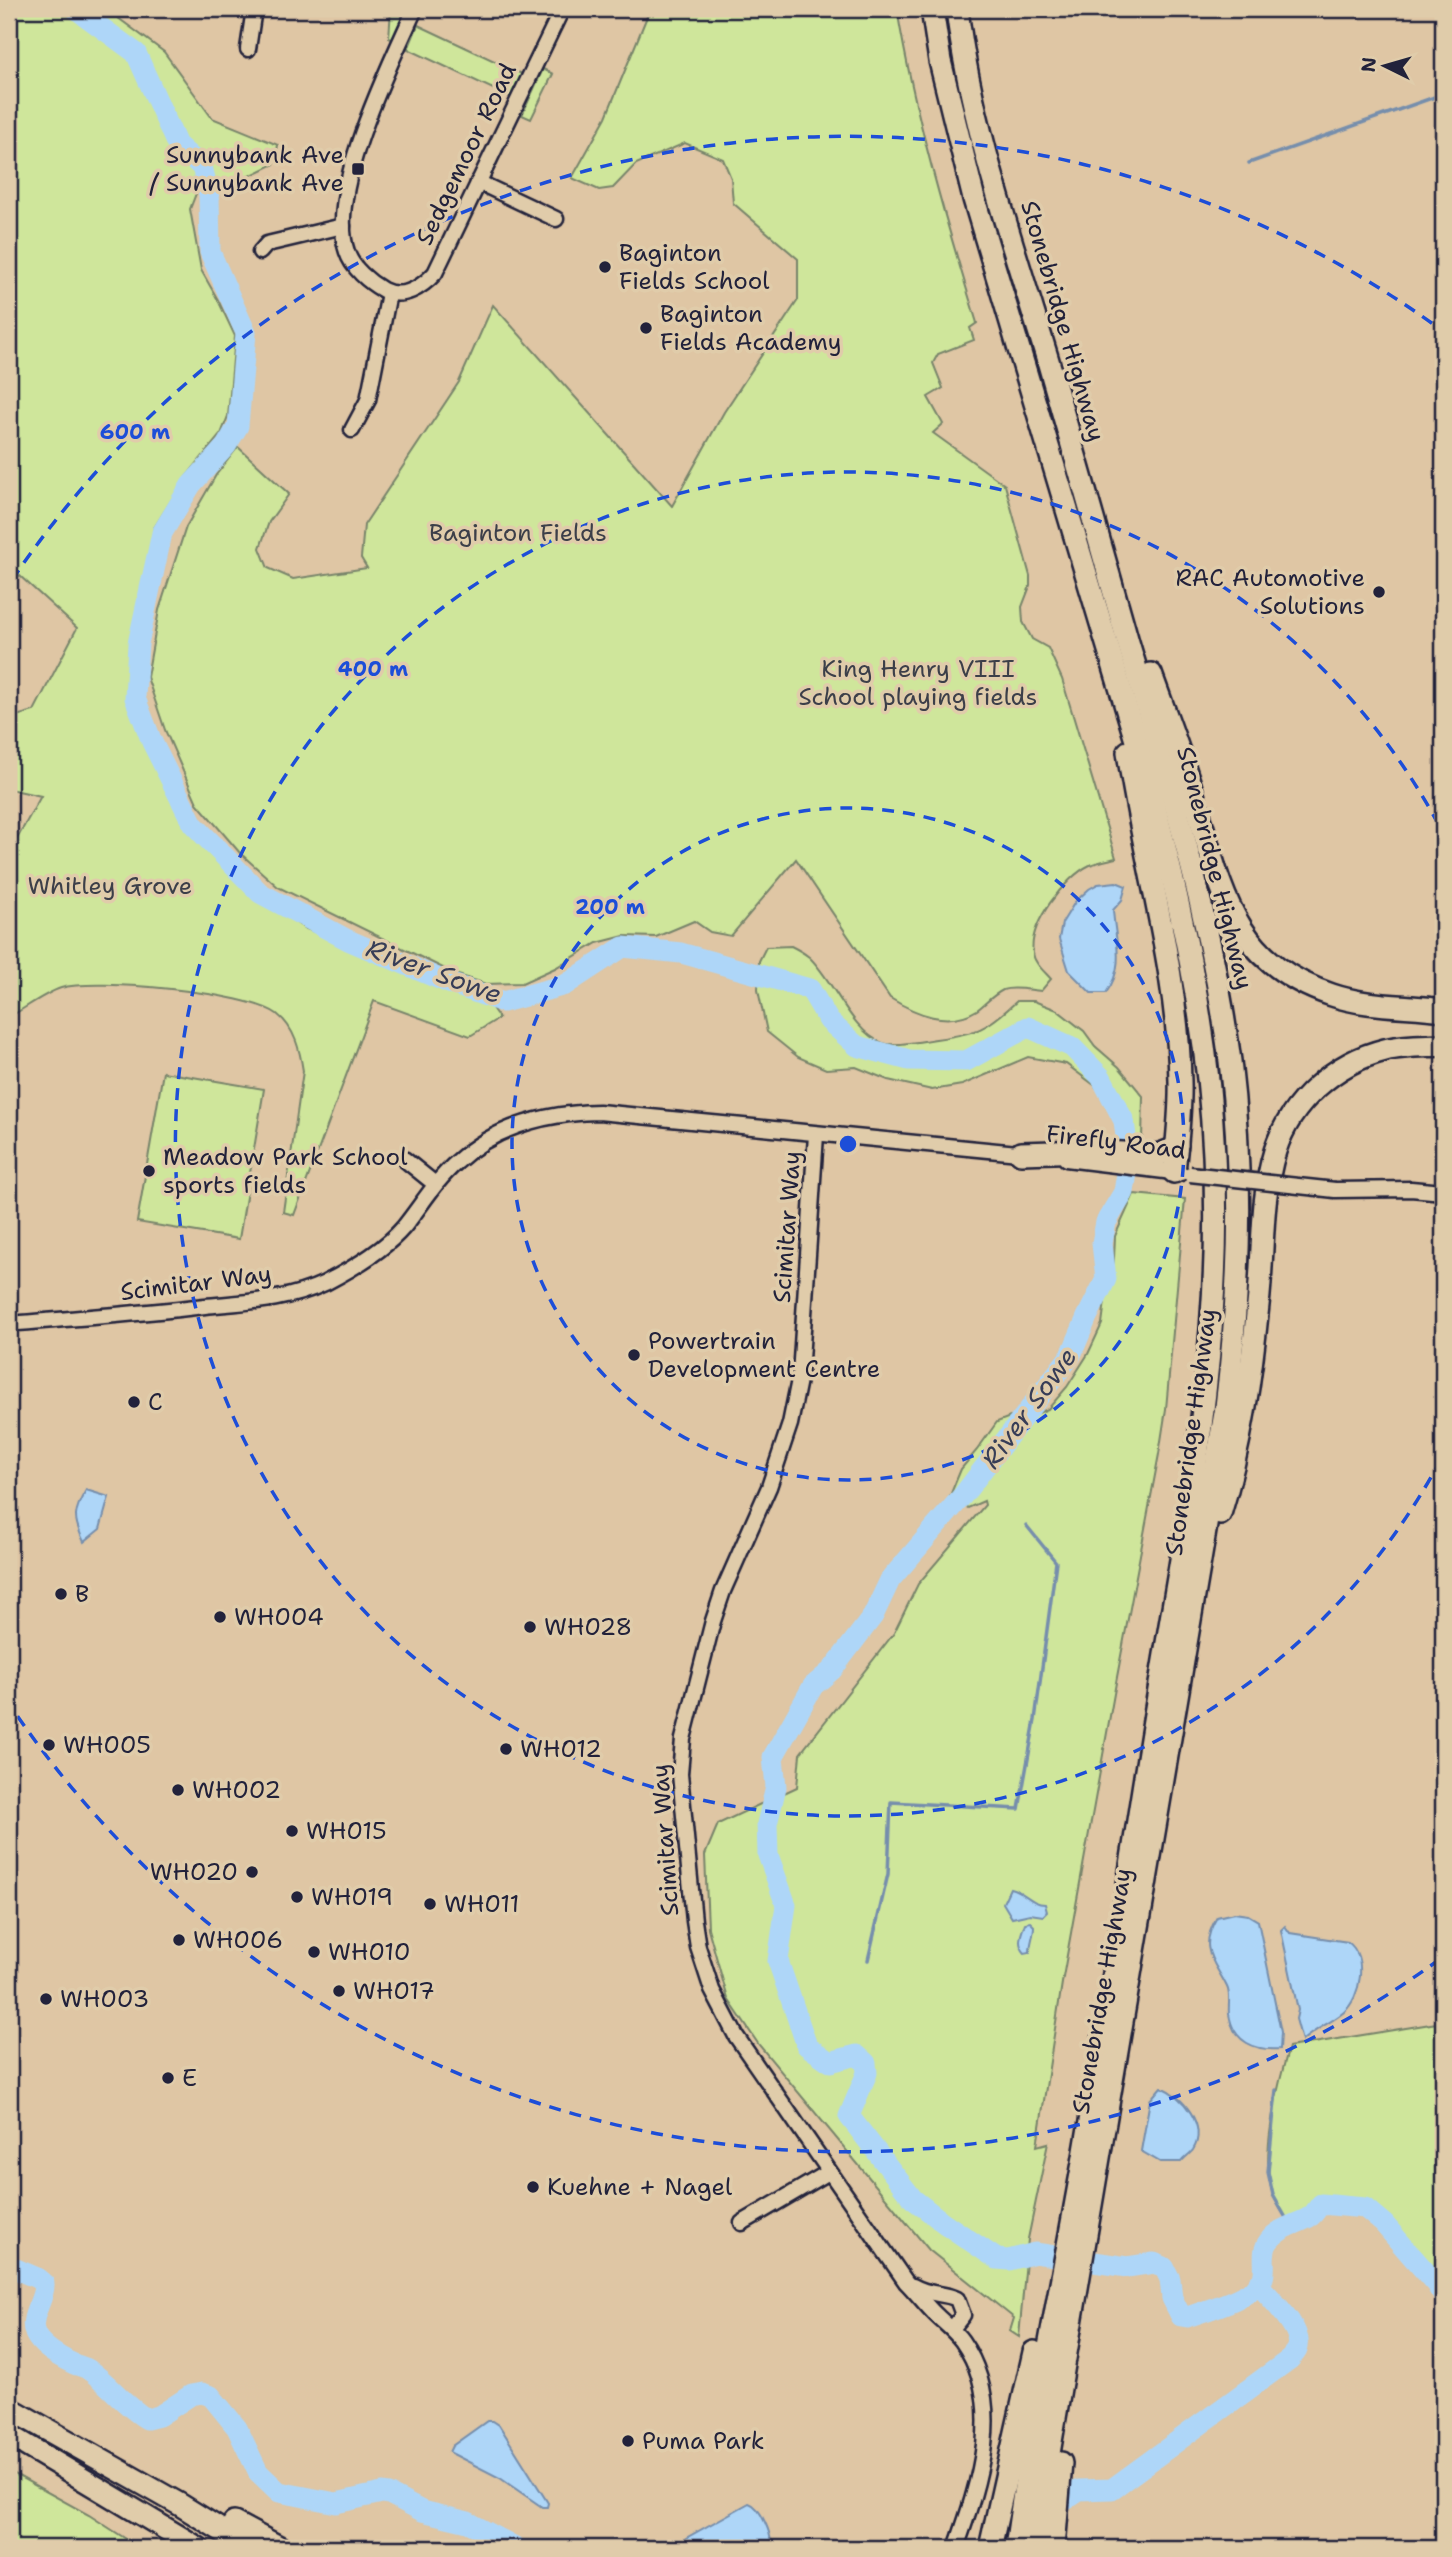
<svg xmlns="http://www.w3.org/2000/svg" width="1452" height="2557" font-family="'Shantell Sans',sans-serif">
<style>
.green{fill:#cfe69b;stroke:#78846b;stroke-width:2}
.water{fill:#aed6f8;stroke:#768eac;stroke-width:2}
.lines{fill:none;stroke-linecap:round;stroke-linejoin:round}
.stream{stroke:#768eac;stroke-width:3.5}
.river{stroke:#aed6f8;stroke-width:21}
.minor-casing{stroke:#22223b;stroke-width:19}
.highway-casing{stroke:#22223b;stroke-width:26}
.minor{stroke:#e0ccaa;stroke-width:14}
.highway{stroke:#e0ccaa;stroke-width:21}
.minor-bridge-casing{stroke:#22223b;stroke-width:19;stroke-linecap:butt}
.minor-bridge{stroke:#e0ccaa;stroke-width:14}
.ring{fill:none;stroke:#1d4ed8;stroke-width:3.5;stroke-dasharray:12 9}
.poi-dot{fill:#22223b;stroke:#e0ccaa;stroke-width:2.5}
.labels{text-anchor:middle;stroke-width:7;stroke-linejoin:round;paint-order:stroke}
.street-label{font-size:24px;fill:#22223b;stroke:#e0ccaa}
.poi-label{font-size:24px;fill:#22223b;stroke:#e0ccaa;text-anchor:start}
.park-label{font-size:24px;fill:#3c3f49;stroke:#e0ccaa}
.water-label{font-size:26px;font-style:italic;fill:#373d57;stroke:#e0ccaa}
.centre{fill:#1d4ed8;stroke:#e0ccaa;stroke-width:3.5}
.ring-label{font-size:21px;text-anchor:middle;font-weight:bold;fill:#1d4ed8;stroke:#e0ccaa;stroke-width:7;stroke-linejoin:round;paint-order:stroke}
</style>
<rect width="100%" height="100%" fill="#dfc6a4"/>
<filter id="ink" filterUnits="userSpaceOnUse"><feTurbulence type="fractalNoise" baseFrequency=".0143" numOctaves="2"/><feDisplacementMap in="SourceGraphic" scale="14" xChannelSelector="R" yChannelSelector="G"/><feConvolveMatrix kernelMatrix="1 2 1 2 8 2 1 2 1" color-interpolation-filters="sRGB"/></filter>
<g filter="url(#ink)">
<g class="green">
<path d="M9,9H106L164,52L212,118L278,145L274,164L245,178L237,187L197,191L190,209L201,270L218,300L235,336L228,416L221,434L185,478L154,528L128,655L132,700L139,727L190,826L257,896L304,928L487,1001L499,1018L470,1036L374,1001L294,1215L283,1212L303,1071C300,1051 295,1028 277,1014C248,992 95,978 61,988C45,993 24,1009 9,1017V853L41,796L9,789V718L34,711L77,628L9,566Z"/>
<polygon points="391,9 408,9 394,40 389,38"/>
<path d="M650,9H897C915,116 945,219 977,323L970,328L974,340L938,354L933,363L943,388L928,397L943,424L933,433L1005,485L1030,576V586L1022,607L1023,622L1032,639L1048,648L1062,679L1116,858C1108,860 1098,862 1090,865C1065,877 1028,924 1033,953C1034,963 1044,971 1051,979L1041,991C1029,990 1013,986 1003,990C993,995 986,1003 977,1010C948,1028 916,1014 890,998L796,859L731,936L710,932L694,921L656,937L624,936L597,943L555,968L522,983L486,984L455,974L278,887L240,853L197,803L165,730L147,677L159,610L186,527L216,475L238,447L289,494L269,522L260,548L268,568L293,579L367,568L361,558L364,525L459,382L493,305L672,506L724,412L798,300V259L733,203L731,178L723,159L685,143L636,164L613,188L599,190L572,178L606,117Z"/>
<polygon points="418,25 522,74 510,97 408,49"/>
<polygon points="543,69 553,74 531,119 522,115"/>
<path d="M791,946C797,949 804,953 809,957C833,979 852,1033 883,1043C894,1047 924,1041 936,1039C978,1033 986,1030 1017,1001H1034L1057,1010L1084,1031L1095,1046L1119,1067L1143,1096L1142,1140H1132L1119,1117L1094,1085L1066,1064L1028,1057L962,1085L932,1090L888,1080L856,1067L826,1069L798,1057L767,1032L758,990L759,961L766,947Z"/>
<polygon points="163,1072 264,1089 239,1239 137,1222"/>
<polygon points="1134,1194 1185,1199 1166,1409 1159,1454 1117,1677 1062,1983 1037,2146 1048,2143 1028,2239 1019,2337 1010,2331 1014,2318 929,2250 759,2045 728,1999 708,1928 705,1855 718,1824 797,1787 800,1754 894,1633 918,1584 985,1505 984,1501 968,1508 949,1498 961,1469 977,1450 997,1422 1010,1417 1034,1415 1048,1409 1067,1387 1088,1354 1102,1324 1105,1301 1113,1280 1115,1236"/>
<path d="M1443,2022V2282L1436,2284L1384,2224L1365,2208L1322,2204L1311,2216L1290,2225C1285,2216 1278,2206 1274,2197C1258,2160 1278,2085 1289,2047Z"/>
<polygon points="9,2471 89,2515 140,2548 9,2548"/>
</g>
<g class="water">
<path d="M1116,882L1126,886L1122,900L1113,910C1115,940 1126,966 1106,993H1091L1069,971L1059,939L1062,923L1075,902L1089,889L1098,884Z"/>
<path d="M86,1490L109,1497L100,1529L84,1542C73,1519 73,1512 86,1490Z"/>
<path d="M1010,1888C1024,1891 1031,1904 1045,1904L1047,1912L1043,1916L1030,1914L1012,1918L1003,1903Z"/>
<path d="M1234,1913L1248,1915L1258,1921L1281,2032L1280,2049C1255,2051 1233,2042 1229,2014C1228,2005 1231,1995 1227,1987C1213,1959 1198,1949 1217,1917Z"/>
<path d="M1030,1922L1034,1926C1034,1935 1030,1943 1030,1952L1025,1953C1016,1943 1021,1935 1025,1923Z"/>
<path d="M1285,1926L1290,1933L1348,1942C1368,1957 1361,1997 1344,2012C1331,2023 1315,2029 1302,2041L1296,2019L1298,2010L1281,1930Z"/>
<path d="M1161,2087C1183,2096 1208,2126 1193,2150C1190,2154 1184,2158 1181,2162H1160L1141,2151L1150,2100Z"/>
<polygon points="487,2421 493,2421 499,2425 548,2503 547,2507 542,2507 500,2478 449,2452 452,2446"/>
<path d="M749,2503C760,2506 774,2537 770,2548H685L684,2541L686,2538Z"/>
</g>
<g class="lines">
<g class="stream">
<polyline points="1249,163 1443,94"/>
<polyline points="868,1960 888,1874 891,1802 1019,1809 1035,1720 1056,1562 1026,1525"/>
<polyline points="1276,2090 1268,2172 1273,2195 1290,2225"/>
</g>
<g class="river">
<path d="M76,9L136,53L177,145L202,167L209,194L210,252L246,333L238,426L226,446L191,485L162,533L138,644L135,698L152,742L193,824L260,893L348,940L449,983L503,1002L565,985L623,947L681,953L810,989L829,1021L857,1046L909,1060L966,1061L1028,1027L1072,1047L1101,1077L1124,1121L1129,1160L1124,1192L1106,1222L1102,1243L1106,1279L1087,1317L1071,1355L964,1494L890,1580L873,1616L832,1670L813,1686L773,1757L776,1787L767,1824L768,1855L786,1905L778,1961L807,2046L830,2062L857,2055L866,2063L867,2073L849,2116L913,2199L944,2223L997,2259L1009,2260L1035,2253L1127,2267L1154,2263L1164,2267L1170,2279L1172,2298L1181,2316L1187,2317C1204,2311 1257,2296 1263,2278C1267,2266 1260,2252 1269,2241C1279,2227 1297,2225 1311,2216C1315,2213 1318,2207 1321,2204L1365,2208L1384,2224L1436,2284L1443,2295"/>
<path d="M9,2266L37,2278L44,2284C45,2299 30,2315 34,2330C37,2345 61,2358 74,2364C79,2366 85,2367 89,2370C110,2384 124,2406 147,2419L159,2416L191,2395L202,2393L211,2396L237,2428L258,2472L279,2492L336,2503L382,2493L389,2494L422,2511L468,2522L517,2548"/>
<path d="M992,2548L1079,2490L1112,2489L1290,2359C1292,2356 1295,2354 1297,2350C1306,2331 1270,2298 1258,2284"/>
</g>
<g class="minor-casing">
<g id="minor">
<path d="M415,9C390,65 326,192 347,252C352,268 369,282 383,290C403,300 422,287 435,273L562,9"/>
<polyline points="248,49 254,9"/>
<polyline points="478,182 556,219"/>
<polyline points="260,252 267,244 343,226"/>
<polyline points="352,430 368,400 389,293"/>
<path d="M816,1135L800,1375L790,1424L769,1487L723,1591L713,1621L683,1739L680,1774L694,1921L698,1947L712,1990L736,2036L906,2282C916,2292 925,2304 935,2314C944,2323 954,2330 962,2341C1006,2404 979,2483 956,2548"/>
<polyline points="404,1159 435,1184"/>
<polyline points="1066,1159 1181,1173"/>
<polyline points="1335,1190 1411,1189 1443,1192"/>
<path d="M9,1324C74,1318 140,1314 205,1306C246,1302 287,1301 325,1283C352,1269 383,1251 403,1228C421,1206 435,1181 457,1162C496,1126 547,1113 599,1112L1029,1154"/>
<polyline points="742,2223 829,2172"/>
<path d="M913,2286C930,2296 943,2292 957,2299L963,2315L952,2329"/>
</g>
</g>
<g class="highway-casing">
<g id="highway">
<path d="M932,9L940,61L974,199L1146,774C1180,900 1208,1025 1214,1155C1224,1339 1187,1521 1157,1702C1132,1854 1110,2006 1084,2157C1061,2287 1034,2417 1016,2548"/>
<path d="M957,9C971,127 1015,250 1049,364C1076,456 1101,549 1128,642C1169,780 1211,918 1230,1061C1244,1176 1240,1292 1226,1407L1033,2548"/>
<path d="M1151,674C1165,713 1180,751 1192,791C1221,883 1227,960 1332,995C1367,1007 1407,1005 1443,1010"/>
<path d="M1128,752C1144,861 1178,970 1180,1081C1181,1111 1177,1142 1174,1172"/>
<polyline points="1021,1153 1086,1151 1158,1155 1171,1150 1177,1145"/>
<path d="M1220,1514C1241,1446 1251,1376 1258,1305C1264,1254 1260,1200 1275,1151C1290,1102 1336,1062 1385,1050C1404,1045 1424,1046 1443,1045"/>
<polyline points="9,2408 179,2504 250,2548"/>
<polyline points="9,2435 198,2548"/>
<polyline points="234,2523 281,2548"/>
<polyline points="990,2548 1034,2352"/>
<polyline points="1054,2548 1061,2463"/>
</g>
</g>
<use href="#minor" class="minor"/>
<use href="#highway" class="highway"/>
<g class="minor-bridge-casing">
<polyline id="minor-bridge" points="1190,1174 1335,1190"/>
</g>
<use href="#minor-bridge" class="minor-bridge"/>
</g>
</g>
<g class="ring">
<circle cx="848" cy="1144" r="336"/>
<path d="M1441 1459A672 672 0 1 1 1441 829"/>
<path d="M1440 1959A1008 1008 0 0 1 12 1708M12 580A1008 1008 0 0 1 1440 329"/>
</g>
<g class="poi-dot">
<rect x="351" y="162" width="14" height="14" rx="3.5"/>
<circle cx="605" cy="267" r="7"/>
<circle cx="646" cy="328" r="7"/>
<circle cx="1379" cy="592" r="7"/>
<circle cx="149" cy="1171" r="7"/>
<circle cx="634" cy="1355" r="7"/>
<circle cx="134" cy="1402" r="7"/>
<circle cx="61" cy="1594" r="7"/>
<circle cx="220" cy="1617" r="7"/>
<circle cx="530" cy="1627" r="7"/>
<circle cx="49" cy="1745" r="7"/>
<circle cx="506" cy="1749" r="7"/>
<circle cx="178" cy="1790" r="7"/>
<circle cx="292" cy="1831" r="7"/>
<circle cx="252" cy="1872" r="7"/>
<circle cx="297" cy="1897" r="7"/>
<circle cx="430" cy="1904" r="7"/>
<circle cx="179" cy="1940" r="7"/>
<circle cx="314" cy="1952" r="7"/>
<circle cx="339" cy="1991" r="7"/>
<circle cx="46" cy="1999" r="7"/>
<circle cx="168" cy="2078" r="7"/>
<circle cx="533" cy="2187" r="7"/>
<circle cx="628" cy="2441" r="7"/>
</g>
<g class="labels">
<g class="street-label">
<text transform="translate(466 154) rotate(-64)" y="8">Sedgemoor Road</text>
<text transform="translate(1063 321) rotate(74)" y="8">Stonebridge Highway</text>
<text transform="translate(1215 868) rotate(76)" y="8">Stonebridge Highway</text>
<text transform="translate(1116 1142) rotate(7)" y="8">Firefly Road</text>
<text transform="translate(787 1227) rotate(-86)" y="8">Scimitar Way</text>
<text transform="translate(196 1283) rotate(-7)" y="8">Scimitar Way</text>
<text transform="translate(1191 1432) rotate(-82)" y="8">Stonebridge Highway</text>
<text transform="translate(665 1840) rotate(-94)" y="8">Scimitar Way</text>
<text transform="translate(1102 1991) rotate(-80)" y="8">Stonebridge Highway</text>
</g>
<g class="poi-label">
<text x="344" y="163" text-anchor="end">Sunnybank Ave<tspan x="344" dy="28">/ Sunnybank Ave</tspan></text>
<text x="619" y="261">Baginton<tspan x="619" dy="28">Fields School</tspan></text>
<text x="660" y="322">Baginton<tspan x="660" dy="28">Fields Academy</tspan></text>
<text x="1365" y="586" text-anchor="end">RAC Automotive<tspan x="1365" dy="28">Solutions</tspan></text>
<text x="163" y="1165">Meadow Park School<tspan x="163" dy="28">sports fields</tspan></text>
<text x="648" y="1349">Powertrain<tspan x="648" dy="28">Development Centre</tspan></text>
<text x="148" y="1410">C</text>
<text x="75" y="1602">B</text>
<text x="234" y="1625">WH004</text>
<text x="544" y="1635">WH028</text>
<text x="63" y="1753">WH005</text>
<text x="520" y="1757">WH012</text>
<text x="192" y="1798">WH002</text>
<text x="306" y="1839">WH015</text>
<text x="238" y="1880" text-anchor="end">WH020</text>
<text x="311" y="1905">WH019</text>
<text x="444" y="1912">WH011</text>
<text x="193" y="1948">WH006</text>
<text x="328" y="1960">WH010</text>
<text x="353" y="1999">WH017</text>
<text x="60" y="2007">WH003</text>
<text x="182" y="2086">E</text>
<text x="547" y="2195">Kuehne + Nagel</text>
<text x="642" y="2449">Puma Park</text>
</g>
<g class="park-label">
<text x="518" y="541">Baginton Fields</text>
<text x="918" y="677">King Henry VIII<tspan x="918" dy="28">School playing fields</tspan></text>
<text x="110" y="894">Whitley Grove</text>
</g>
<g class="water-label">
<text transform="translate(434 971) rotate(20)" y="9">River Sowe</text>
<text transform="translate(1029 1408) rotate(-54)" y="9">River Sowe</text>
</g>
</g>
<circle cx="848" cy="1144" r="10" class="centre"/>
<g class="ring-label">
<text x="135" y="439">600 m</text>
<text x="373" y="676">400 m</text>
<text x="610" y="914">200 m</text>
</g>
<rect width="1452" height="2557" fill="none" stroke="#e0ccaa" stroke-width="35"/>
<rect x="18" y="18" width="1417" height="2522" fill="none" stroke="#22223b" stroke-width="2.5" filter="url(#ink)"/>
<g transform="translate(1385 66) rotate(275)" stroke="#e0ccaa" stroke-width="5" paint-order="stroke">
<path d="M0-5L12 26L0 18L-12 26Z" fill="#22223b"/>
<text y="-10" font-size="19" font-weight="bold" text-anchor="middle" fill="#22223b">N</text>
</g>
</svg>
